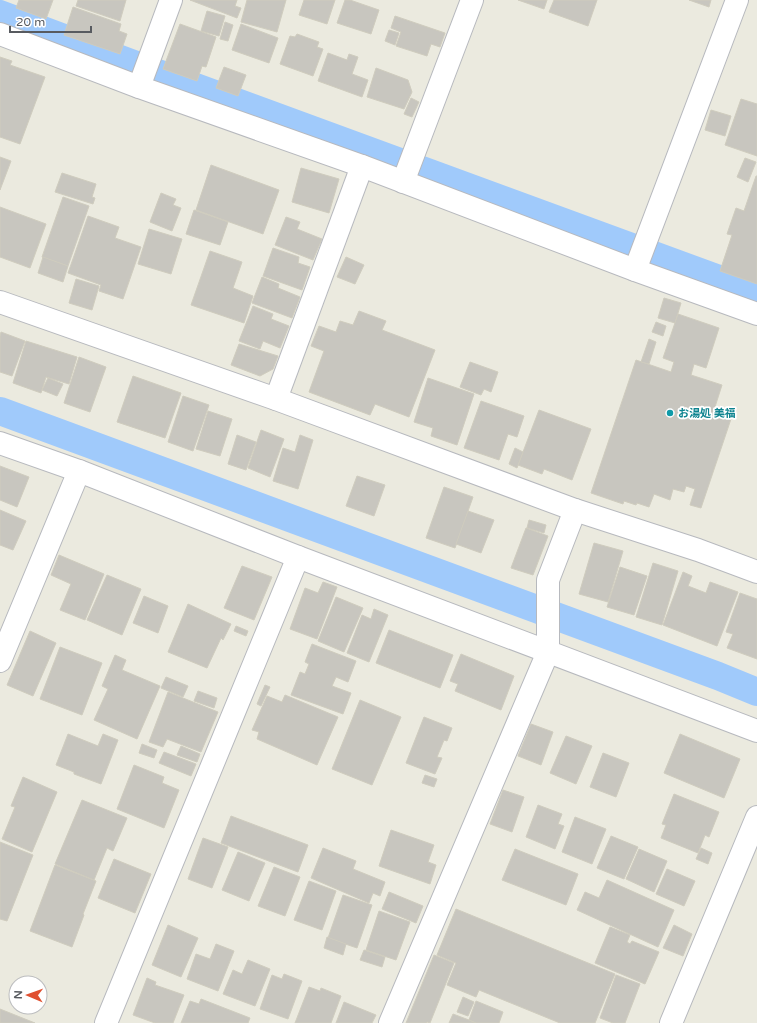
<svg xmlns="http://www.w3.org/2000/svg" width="757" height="1023" font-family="'Varela Round','Noto Sans JP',sans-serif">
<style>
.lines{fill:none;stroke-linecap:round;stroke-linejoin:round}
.canal{stroke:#a0cafb;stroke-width:28}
.building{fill:#c8c6bf;stroke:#cfccbe}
.minor-casing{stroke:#b7b9be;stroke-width:24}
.tertiary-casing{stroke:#b7b9be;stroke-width:24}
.minor{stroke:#fff;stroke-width:22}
.tertiary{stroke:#fff;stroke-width:22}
.culture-dot{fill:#0f9aa8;stroke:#fff;stroke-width:1.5}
.labels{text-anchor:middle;stroke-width:3.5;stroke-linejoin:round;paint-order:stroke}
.culture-label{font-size:11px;font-weight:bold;fill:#0d838f;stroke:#fff;text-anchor:start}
</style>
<rect width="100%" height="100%" fill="#ebeadf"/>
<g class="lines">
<g class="canal">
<polyline points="0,14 166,76 757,293"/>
<polyline points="0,411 718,676 757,692"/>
</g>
</g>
<g class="building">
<polygon points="19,0 53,0 46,19 16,8"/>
<polygon points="78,0 126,0 120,21 76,6"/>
<polygon points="190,0 237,0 235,6 241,8 237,18"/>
<polygon points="247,0 286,0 277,32 241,22"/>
<polygon points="304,0 335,0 327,24 299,15"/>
<polygon points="345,0 350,0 379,10 371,34 337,23"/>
<polygon points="518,0 547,0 544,9"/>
<polygon points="554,0 597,0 588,26 549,12"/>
<polygon points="689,0 711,0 709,7"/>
<polygon points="73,7 121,24 119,31 127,34 120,54 64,35"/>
<polygon points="207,11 225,16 219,36 201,31"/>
<polygon points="395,16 445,33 440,47 431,44 427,56 396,46 401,32 391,28"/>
<polygon points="225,22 233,25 228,41 220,39"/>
<polygon points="180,24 216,37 206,67 202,66 197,81 163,69"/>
<polygon points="241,24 278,38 269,63 232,50"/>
<polygon points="389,30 399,33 395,45 385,41"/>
<polygon points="297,34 319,42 317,47 323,49 313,76 280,64 290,36 295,37"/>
<polygon points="328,53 347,60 349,54 358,57 352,74 368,80 362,97 318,81"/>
<polygon points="0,57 12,61 10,65 45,77 20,144 0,137"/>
<polygon points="224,67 246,75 238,96 216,88"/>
<polygon points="376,68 408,80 412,92 404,109 367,97"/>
<polygon points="411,98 419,102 412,117 404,114"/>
<polygon points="741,99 757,104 757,156 725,145"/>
<polygon points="711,110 731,116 725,136 705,130"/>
<polygon points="0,157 11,161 0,190"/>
<polygon points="745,158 756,162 748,182 737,177"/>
<polygon points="211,165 279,190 263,234 196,210"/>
<polygon points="301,168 339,179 329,213 292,202"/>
<polygon points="62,173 96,184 92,197 95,198 93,204 55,192"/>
<polygon points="756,176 757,176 757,284 720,271 732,235 727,234 736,208 744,211"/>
<polygon points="161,193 176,199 173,205 181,208 172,231 150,222"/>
<polygon points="63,197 89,206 68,266 42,257"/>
<polygon points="0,207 46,224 30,268 0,257"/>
<polygon points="194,210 228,222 220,245 186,234"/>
<polygon points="88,216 119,227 115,238 141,247 123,299 99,291 101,285 68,273"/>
<polygon points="286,217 300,222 297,229 322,239 313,260 275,245"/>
<polygon points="149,229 182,239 171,274 138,264"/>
<polygon points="273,248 299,257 298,263 310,267 302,290 263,276"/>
<polygon points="210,251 242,262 233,288 253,296 244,323 191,305"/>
<polygon points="43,257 68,266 63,282 38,273"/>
<polygon points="346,257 364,265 355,284 337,277"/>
<polygon points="262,277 279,284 278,288 300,297 292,318 252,303"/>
<polygon points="76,279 99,286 92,310 69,303"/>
<polygon points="664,298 681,303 675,323 658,318"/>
<polygon points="253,306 273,314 271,319 289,326 280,348 263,341 260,349 239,341"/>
<polygon points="359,311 386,321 382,330 435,350 409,417 375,404 370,415 309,392 324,351 311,346 319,326 336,332 340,321 353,325"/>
<polygon points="678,314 719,328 706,368 694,364 691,375 722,385 714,410 732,416 701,508 690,505 695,489 686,486 684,492 673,489 670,500 654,494 649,507 637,503 636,505 624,501 623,504 591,493 636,360 671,372 674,362 663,358"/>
<polygon points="656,322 666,326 663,336 652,332"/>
<polygon points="1,332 25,341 12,376 0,372 0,336"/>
<polygon points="649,339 656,342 649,364 641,362"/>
<polygon points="26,341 77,357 69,384 46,377 41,393 13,383"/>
<polygon points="239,344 278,356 273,369 260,376 231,365"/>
<polygon points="79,357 106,367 90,412 64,403"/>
<polygon points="470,362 498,372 491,392 484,389 481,395 460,387"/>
<polygon points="133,376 181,393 165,438 117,422"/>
<polygon points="48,378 63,384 57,396 42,390"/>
<polygon points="428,378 474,394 457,445 431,436 433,428 414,422"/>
<polygon points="183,396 209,405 193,451 168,442"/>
<polygon points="481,401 524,416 517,437 508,434 499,460 464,448"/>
<polygon points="539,410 591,429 572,480 544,469 542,474 518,465"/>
<polygon points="208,411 232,419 220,456 196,449"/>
<polygon points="261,430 284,439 270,477 248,468"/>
<polygon points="237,435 256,442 246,470 228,464"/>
<polygon points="300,435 313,440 298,489 273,481 283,448 295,452"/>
<polygon points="515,448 523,452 517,468 509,464"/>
<polygon points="0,466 29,477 17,507 0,500"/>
<polygon points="357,476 385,485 374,516 346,506"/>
<polygon points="444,487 473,497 455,548 426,538"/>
<polygon points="0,510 26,521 13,550 0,545"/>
<polygon points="468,511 494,520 481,553 456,544"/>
<polygon points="529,520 546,525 544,533 527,528"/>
<polygon points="526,528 548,536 533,575 511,568"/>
<polygon points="594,543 623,551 608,602 579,594"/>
<polygon points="59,555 104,574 85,620 60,610 71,584 51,575"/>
<polygon points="653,563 678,571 662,625 636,617"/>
<polygon points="242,566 272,577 254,620 224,608"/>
<polygon points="620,567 647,576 634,615 607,607"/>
<polygon points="683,572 692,576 688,586 706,593 710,582 738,592 717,646 663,625"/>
<polygon points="107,575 141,589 122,635 87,620"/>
<polygon points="323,582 337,587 317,639 290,629 305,588 318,593"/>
<polygon points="740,593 757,599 757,659 727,648 733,634 726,632"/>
<polygon points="144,596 168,606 158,633 133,623"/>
<polygon points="336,597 363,608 344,652 318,641"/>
<polygon points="188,604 231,624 223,640 221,638 207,668 168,652"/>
<polygon points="374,609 388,615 369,662 347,653 362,615 371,619"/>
<polygon points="236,626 248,631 246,636 234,631"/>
<polygon points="389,630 453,655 440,688 376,663"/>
<polygon points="30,631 56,643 33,696 7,685"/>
<polygon points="312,644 356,661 348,682 336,677 332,686 351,693 343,714 291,695 300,672 305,674 309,664 305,662"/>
<polygon points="60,647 102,663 82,715 40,699"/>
<polygon points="461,654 514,676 501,710 455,691 458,684 450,681"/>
<polygon points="115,655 126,660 122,670 160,686 137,739 94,720 108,689 102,686"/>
<polygon points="166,677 188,686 183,697 161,688"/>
<polygon points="265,685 270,687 261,706 257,704"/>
<polygon points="198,691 217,698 214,708 194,701"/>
<polygon points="168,692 218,712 201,752 167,739 163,747 149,742"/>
<polygon points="285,695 338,717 317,765 257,739 259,732 252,730 267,696 282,702"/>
<polygon points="360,700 401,717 372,785 332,769"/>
<polygon points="424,717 452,728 447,741 444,740 437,757 442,758 435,774 406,763"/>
<polygon points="531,724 553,732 541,765 518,756"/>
<polygon points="68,734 98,746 103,734 118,740 101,784 74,774 74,772 56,765"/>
<polygon points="680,734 740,759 724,798 664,773"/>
<polygon points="566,736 592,746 576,784 550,773"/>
<polygon points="142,744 157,750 154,758 139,753"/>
<polygon points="181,746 200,754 197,762 177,755"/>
<polygon points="164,752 196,764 191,776 159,763"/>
<polygon points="603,753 629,763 616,797 590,787"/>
<polygon points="134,765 164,777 162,783 179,790 164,828 117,809"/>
<polygon points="425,775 437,779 434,787 422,783"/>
<polygon points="23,777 57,792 32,852 2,839 15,807 11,806"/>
<polygon points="503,790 524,797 512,832 490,824"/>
<polygon points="674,794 719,812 709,837 705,835 698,853 661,838 666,825 662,824"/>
<polygon points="82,800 127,818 113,851 107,848 94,880 55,864"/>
<polygon points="538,805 562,814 558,824 564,826 555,849 526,837"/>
<polygon points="231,816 308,845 298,872 221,843"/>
<polygon points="575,817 606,829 592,864 562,852"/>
<polygon points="391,830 434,845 428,862 436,865 430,884 379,866"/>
<polygon points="611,836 638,847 624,879 597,868"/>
<polygon points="203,838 228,847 212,888 188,879"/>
<polygon points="0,842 33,855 7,921 0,919"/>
<polygon points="323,848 356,861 353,869 385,882 380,896 373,893 369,903 311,878"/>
<polygon points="701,848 712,853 708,864 696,859"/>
<polygon points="515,849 578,874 566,905 502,880"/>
<polygon points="639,849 667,861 654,892 626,879"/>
<polygon points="238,852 265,863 249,901 222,890"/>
<polygon points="114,859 151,874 135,913 98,898"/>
<polygon points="55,865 96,881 83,914 84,915 72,947 30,931"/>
<polygon points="274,867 300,877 285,916 258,906"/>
<polygon points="667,869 695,881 684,906 656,894"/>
<polygon points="607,880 674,910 658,947 577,910 585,892 599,898"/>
<polygon points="309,881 336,891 322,930 294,920"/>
<polygon points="389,892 423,906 416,923 382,909"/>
<polygon points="343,895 372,905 357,948 328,938"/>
<polygon points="456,909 615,974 595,1023 560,1023 479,990 476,997 447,985 456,963 437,955"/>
<polygon points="379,911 410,922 396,960 366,950"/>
<polygon points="168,925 198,938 181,977 152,965"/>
<polygon points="674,925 692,934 683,956 663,948"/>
<polygon points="610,927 630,935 627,942 630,944 632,941 659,952 645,984 595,963"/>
<polygon points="327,937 346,944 343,955 324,948"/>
<polygon points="216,944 234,951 218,991 187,979 196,954 210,959"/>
<polygon points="364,950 385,957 382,967 360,960"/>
<polygon points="434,955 454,963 430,1023 427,1022 426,1023 406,1023"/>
<polygon points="248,960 270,969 255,1006 223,994 233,970 242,974"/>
<polygon points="284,974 302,981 288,1019 260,1009 272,975 282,979"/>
<polygon points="616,975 640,984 625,1023 613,1023 600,1018"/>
<polygon points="147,978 156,982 155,985 184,995 173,1023 155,1023 133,1015"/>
<polygon points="309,987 320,991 321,988 341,996 331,1023 295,1023"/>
<polygon points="463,997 474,1002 468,1016 457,1012"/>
<polygon points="201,999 250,1018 248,1023 181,1023 190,1001 199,1004"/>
<polygon points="476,1001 503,1012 499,1023 476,1023 469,1020"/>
<polygon points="344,1002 376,1015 372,1023 336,1023"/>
<polygon points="0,1009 35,1023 0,1023"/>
<polygon points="453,1014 469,1020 476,1023 449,1023"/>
</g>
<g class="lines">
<g class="minor-casing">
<g id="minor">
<polyline points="139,87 171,0"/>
<polyline points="403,182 472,0"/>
<polyline points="635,270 737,0"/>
<polyline points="276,399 362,166"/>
<polyline points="0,443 79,471 298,557 757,731"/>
<polyline points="0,661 79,471"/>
<polyline points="106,1023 298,557"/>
<polyline points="390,1023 548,652 548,580 575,510"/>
<polyline points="671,1023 757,817"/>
</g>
</g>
<g class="tertiary-casing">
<g id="tertiary">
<polyline points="0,34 139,87 362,166 635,270 757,314"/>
<polyline points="0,302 276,399 575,510 698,550 757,572"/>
</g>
</g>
<use href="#minor" class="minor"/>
<use href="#tertiary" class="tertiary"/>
</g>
<circle class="culture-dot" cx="670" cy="413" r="4"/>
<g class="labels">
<g class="culture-label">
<text x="678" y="417">お湯処 美福</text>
</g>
</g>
<g transform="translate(28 995) rotate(272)"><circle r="19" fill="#ffffff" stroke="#bcbdbf"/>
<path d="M0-3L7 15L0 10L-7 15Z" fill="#e05030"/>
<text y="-6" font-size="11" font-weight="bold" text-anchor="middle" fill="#585b60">N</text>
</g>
<path d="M10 26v6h81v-6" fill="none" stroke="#585b60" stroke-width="2"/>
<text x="16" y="26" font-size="12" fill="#585b60" stroke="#ffffff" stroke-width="3" paint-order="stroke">20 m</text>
</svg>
